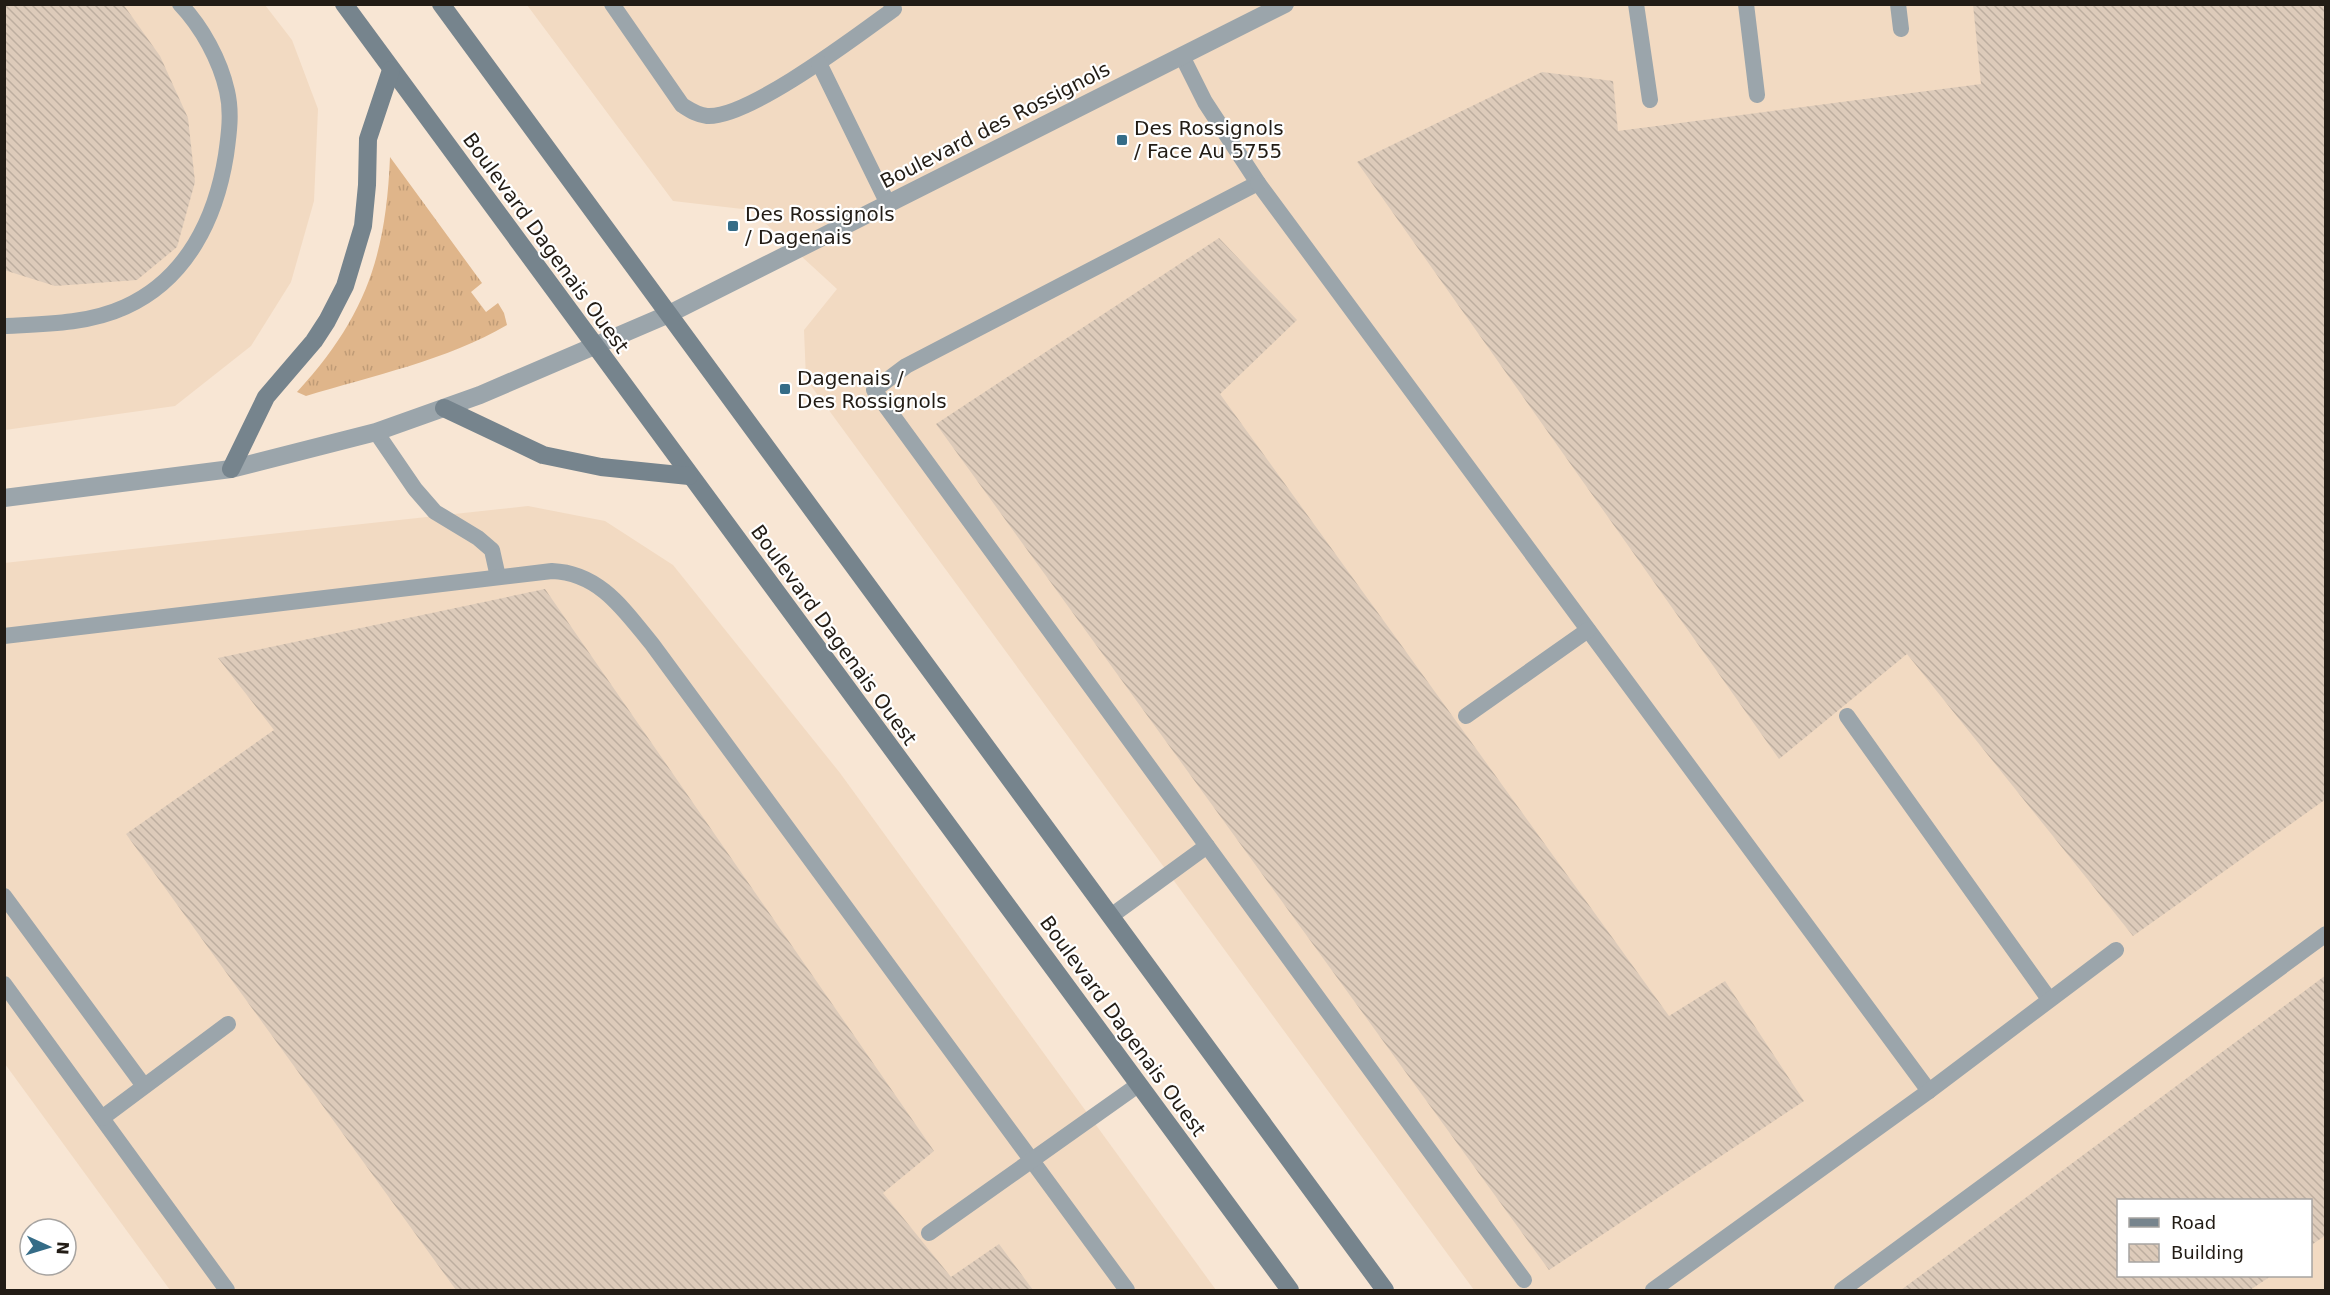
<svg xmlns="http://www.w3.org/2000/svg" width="2330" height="1295" font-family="'DejaVu Sans',sans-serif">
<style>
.built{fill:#f2dac2;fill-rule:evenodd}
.grass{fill:url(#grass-tufts)}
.building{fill:url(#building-back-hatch)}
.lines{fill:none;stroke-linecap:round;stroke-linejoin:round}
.service{stroke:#9ba5ab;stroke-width:16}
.tertiary{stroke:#9ba5ab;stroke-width:18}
.secondary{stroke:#76848d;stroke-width:18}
.poi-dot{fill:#356c87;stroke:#fff;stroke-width:2}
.labels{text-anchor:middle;stroke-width:4.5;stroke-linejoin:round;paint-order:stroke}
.street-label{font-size:20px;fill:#221c15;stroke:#fff}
.poi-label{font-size:20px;fill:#221c15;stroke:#fff;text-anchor:start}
</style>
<defs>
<pattern id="grass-tufts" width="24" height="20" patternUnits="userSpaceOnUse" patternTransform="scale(1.5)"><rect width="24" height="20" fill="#dfb58a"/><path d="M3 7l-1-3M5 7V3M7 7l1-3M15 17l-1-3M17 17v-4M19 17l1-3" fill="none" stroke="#bf9b76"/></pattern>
<pattern id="building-back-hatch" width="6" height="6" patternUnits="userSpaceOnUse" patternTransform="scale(1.5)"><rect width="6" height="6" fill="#ddcbba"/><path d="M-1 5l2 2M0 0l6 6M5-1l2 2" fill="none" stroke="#bdae9f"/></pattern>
</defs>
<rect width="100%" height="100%" fill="#f8e6d4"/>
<g class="built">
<polygon points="4,5 265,5 292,40 318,109 314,201 291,282 251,346 175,406 5,430"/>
<path d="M527,5H2325V1290H1474L806,379L804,330L837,289L751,210L673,201ZM2118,1200H2310V1276H2118Z"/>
<polygon points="528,506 605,521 673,565 840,773 1216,1290 170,1290 5,1064 4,563"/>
</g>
<path class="grass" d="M390,157L482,283L471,292L486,312L498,303L504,313L507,325C448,360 371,376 306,396L297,392C365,318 386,257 390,157Z"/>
<g class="building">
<polygon points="4,4 123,4 160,56 188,118 195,182 177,247 137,280 55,286 4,270"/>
<polygon points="1973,4 2326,4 2326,799 2133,936 1907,654 1779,759 1357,162 1542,72 1613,81 1618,131 1981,84"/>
<polygon points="1219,238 1297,320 1220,394 1669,1016 1725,981 1804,1101 1549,1270 936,424"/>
<polygon points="545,589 934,1151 883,1193 951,1277 999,1244 1033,1290 456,1290 126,834 274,730 218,658"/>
<polygon points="2326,975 2326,1235 2310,1246 2310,1200 2118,1200 2118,1276 2271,1276 2250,1290 1901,1290"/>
</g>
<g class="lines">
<g class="service">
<path d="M612,4L682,105C690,110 697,115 707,116C748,119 858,35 894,9L891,4"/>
<polyline points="1636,4 1650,100"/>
<polyline points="1746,4 1757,95"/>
<polyline points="1898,4 1901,29"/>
<polyline points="1182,56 1205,102 1258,183 906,366 874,390 1524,1280"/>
<polyline points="819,63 888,204"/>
<polyline points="1258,183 1929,1091"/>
<path d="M4,326C45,324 88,324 125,307C187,279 216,218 226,155C229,134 232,112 227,91C220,60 202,27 180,4"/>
<polyline points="376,432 415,489 435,512 478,538 492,550 498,577"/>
<path d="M4,636L552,571C600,573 624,610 652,644L1127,1290"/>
<polyline points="1466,716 1588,630"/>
<polyline points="1847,716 2049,999"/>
<polyline points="4,896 144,1086"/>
<polyline points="1111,916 1207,846"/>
<polyline points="4,984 227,1290"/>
<polyline points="102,1118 228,1024"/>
<polyline points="929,1233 1138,1085"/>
<polyline points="1653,1290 1929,1091 2116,950"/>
<polyline points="1842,1290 2326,934"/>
</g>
<polyline class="tertiary" points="4,498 231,469 376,432 480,395 669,314 1285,4"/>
<g class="secondary">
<polyline points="344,4 1290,1290"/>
<polyline points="441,4 1385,1290"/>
<polyline points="444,408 543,455 601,467 689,476"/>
<polyline points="231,469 266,397 314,341 327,321 345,286 363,226 367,185 368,139 391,70"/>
</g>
</g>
<g class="poi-dot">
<rect x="1116" y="134" width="12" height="12" rx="3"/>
<rect x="727" y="220" width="12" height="12" rx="3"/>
<rect x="779" y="383" width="12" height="12" rx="3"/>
</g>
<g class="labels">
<g class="street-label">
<text transform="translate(995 125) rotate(-27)" y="7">Boulevard des Rossignols</text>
<text transform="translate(546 243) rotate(54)" y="7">Boulevard Dagenais Ouest</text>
<text transform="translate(834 635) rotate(54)" y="7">Boulevard Dagenais Ouest</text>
<text transform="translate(1123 1026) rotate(54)" y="7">Boulevard Dagenais Ouest</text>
</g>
<g class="poi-label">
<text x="1134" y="135">Des Rossignols<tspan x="1134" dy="23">/ Face Au 5755</tspan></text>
<text x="745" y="221">Des Rossignols<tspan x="745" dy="23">/ Dagenais</tspan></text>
<text x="797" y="385">Dagenais /<tspan x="797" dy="23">Des Rossignols</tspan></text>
</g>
</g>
<rect width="2330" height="1295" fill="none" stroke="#221c15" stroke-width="12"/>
<rect x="2117" y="1199" width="195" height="78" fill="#ffffff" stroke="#a7a4a1" stroke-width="1.5"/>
<rect x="2129" y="1218" width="30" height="9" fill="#76848d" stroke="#a7a4a1" stroke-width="1.5"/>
<text x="2171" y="1229" font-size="18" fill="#221c15">Road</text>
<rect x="2129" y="1244" width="30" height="18" fill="url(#building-back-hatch)" stroke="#a7a4a1" stroke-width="1.5"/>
<text x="2171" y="1259" font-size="18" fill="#221c15">Building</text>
<g transform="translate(48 1247) rotate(94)"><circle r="28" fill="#ffffff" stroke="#a7a4a1" stroke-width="1.5"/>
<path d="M0-4.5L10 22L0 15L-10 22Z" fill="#356c87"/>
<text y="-9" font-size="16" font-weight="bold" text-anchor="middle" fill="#221c15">N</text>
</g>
</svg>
